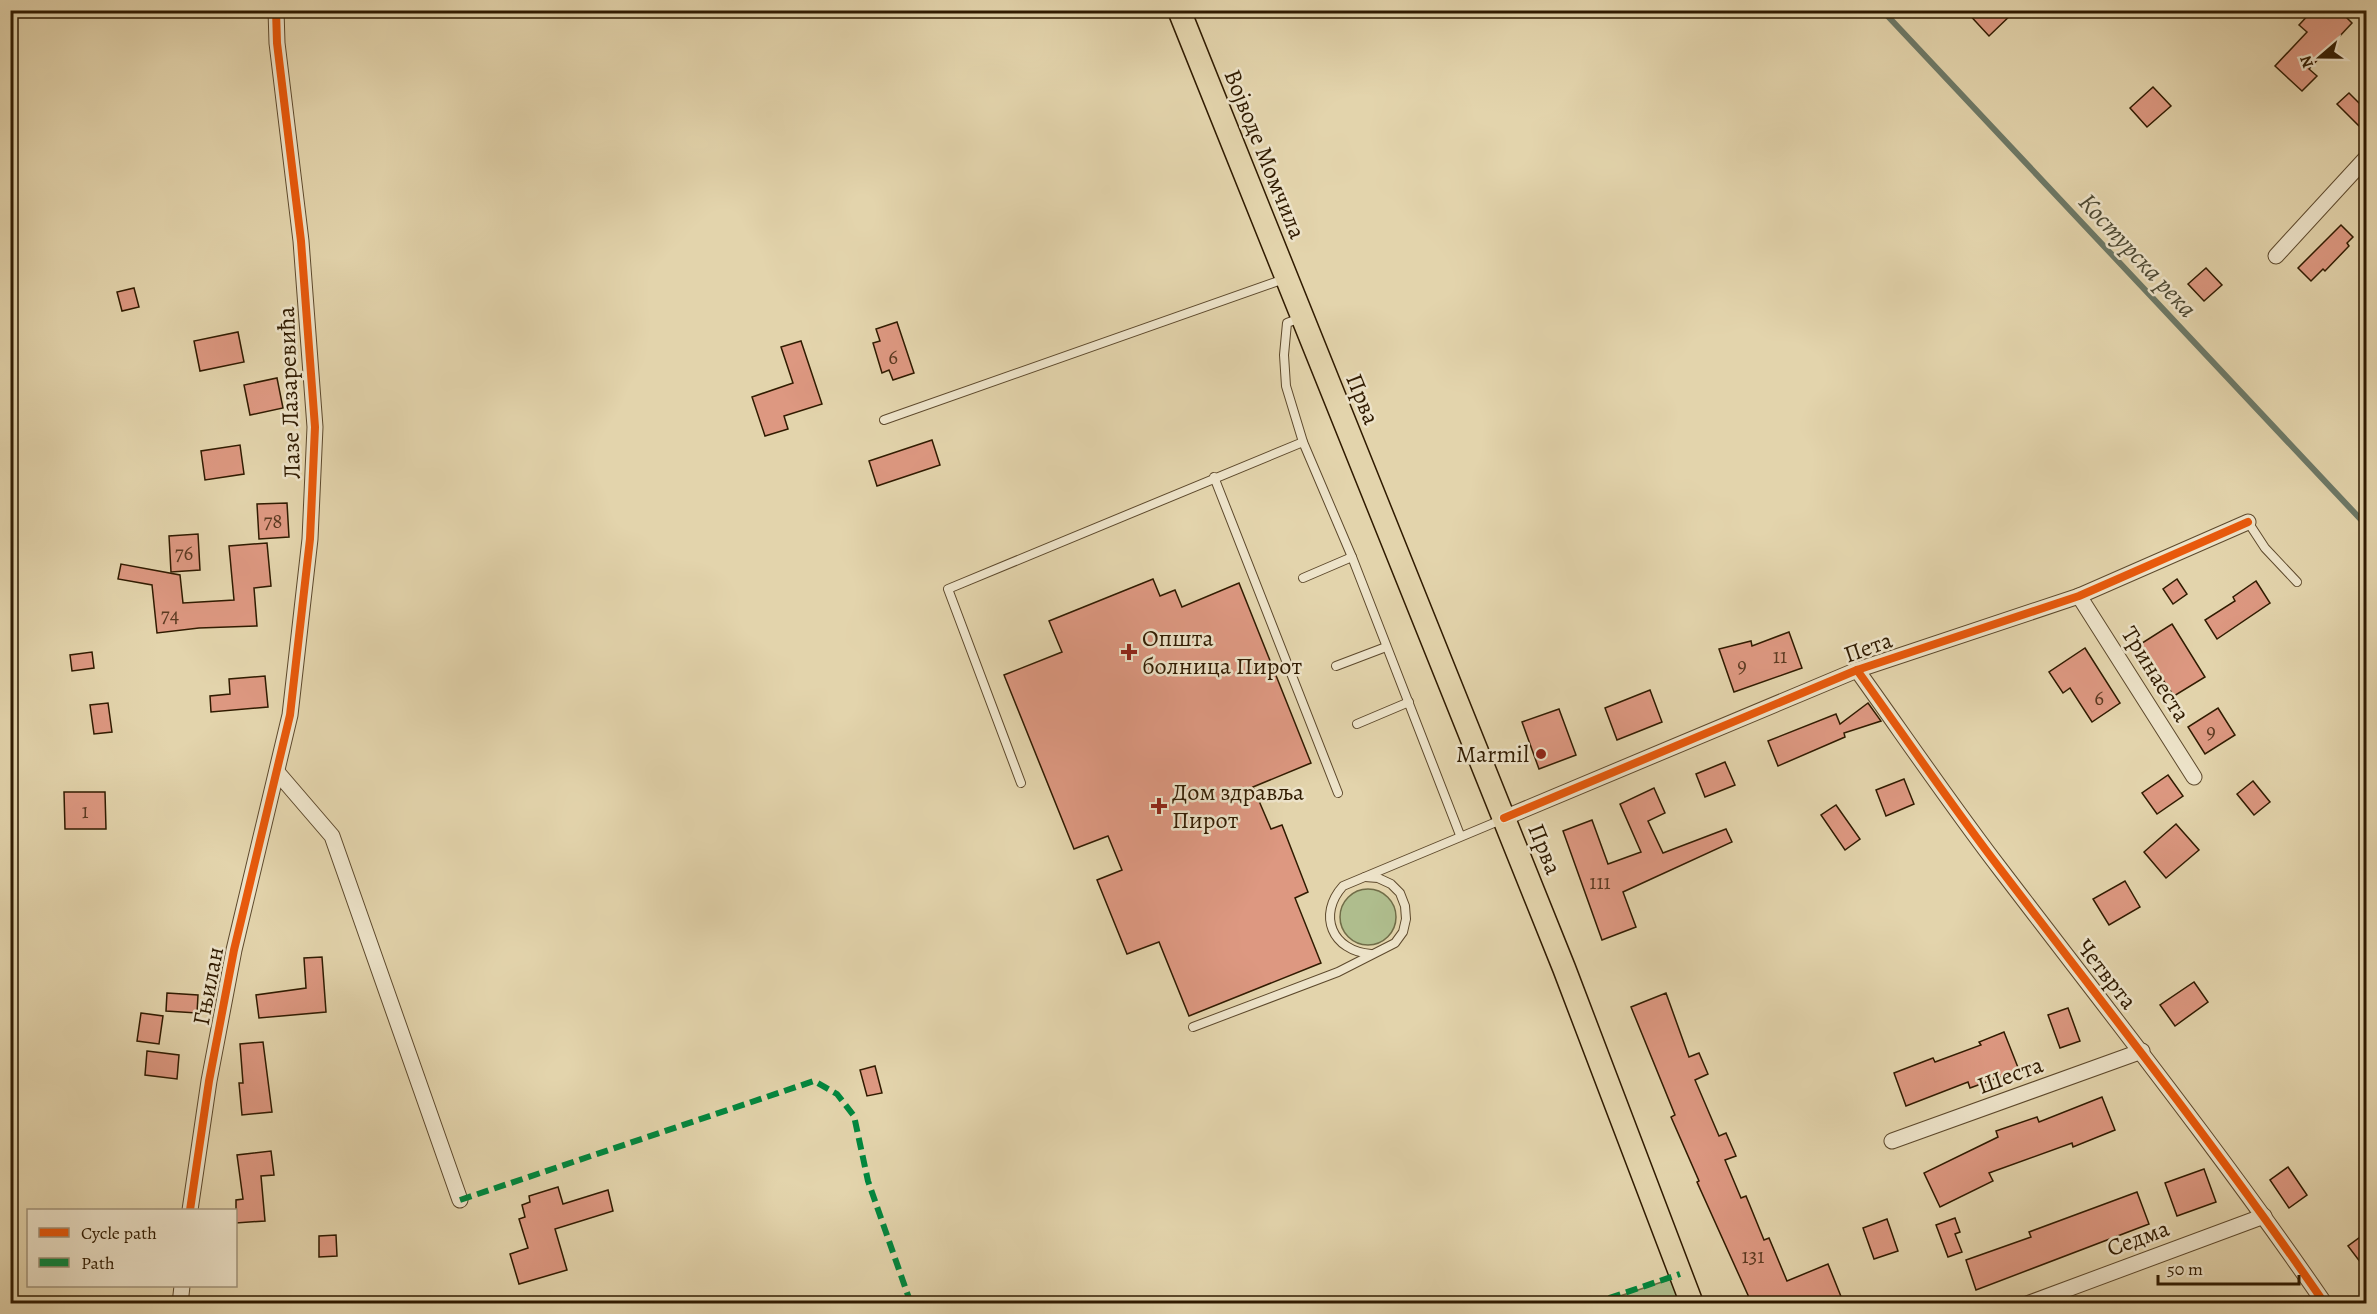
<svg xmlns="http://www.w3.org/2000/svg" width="2377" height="1314" font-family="Alegreya,serif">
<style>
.green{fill:#afbd8d;stroke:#706c47;stroke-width:1.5}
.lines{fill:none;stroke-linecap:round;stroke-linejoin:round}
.stream{stroke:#6d7967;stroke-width:6}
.building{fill:#dd9881;stroke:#301b01;stroke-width:1.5}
.lane-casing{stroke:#5d492c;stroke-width:10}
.street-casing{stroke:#5d492c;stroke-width:17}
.primary-casing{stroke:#301b01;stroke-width:25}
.lane{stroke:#ede3c9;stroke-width:8}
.street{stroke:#ede3c9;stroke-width:15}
.primary{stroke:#e3d4ac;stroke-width:22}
.quiet{stroke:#00873e;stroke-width:6;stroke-dasharray:12 6;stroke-linecap:butt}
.cycleway-casing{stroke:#ede3c9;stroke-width:11}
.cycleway{stroke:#e8590c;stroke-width:8}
.poi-dot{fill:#8f2418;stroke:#ede3c9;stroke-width:2}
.labels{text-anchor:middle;stroke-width:5;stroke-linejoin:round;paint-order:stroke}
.number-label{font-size:21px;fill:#5b3a21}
.street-label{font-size:24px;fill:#301b01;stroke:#ede3c9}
.poi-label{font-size:24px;fill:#301b01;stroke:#ede3c9;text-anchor:start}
.water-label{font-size:26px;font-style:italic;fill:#4e4a34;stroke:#ede3c9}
</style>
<rect width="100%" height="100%" fill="#e3d4ac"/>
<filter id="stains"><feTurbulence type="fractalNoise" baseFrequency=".00333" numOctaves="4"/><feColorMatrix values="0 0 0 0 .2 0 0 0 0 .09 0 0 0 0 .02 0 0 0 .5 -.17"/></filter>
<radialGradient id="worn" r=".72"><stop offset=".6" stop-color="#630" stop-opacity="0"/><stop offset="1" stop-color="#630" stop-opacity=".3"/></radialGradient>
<g class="green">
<circle cx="1368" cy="917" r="28"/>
<polygon points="1683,1275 1695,1304 1596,1304"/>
</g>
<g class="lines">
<polyline class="stream" points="1882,10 2366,525"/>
</g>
<g class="building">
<polygon points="1965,10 2016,10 1989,36"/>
<polygon points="2313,10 2339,10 2352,23 2309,69 2317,76 2302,91 2275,66 2307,32 2299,25"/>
<polygon points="2153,87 2171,106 2147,127 2130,108"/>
<polygon points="2349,93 2367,111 2367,134 2337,104"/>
<polygon points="2341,225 2353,237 2347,243 2349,246 2325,271 2323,269 2311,281 2298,268"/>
<polygon points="2206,268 2222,285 2204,301 2188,284"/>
<polygon points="134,288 139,307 122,311 117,292"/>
<polygon points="897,322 914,373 893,380 889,370 882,373 873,343 880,341 876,329"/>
<polygon points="238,332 244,362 200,371 194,341"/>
<polygon points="801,341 822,404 784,416 788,429 765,436 752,397 793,383 781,347"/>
<polygon points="277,378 283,408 250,415 244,385"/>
<polygon points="932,440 940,465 877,486 869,461"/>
<polygon points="240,445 244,474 205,480 201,451"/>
<polygon points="287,503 289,537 259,539 257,504"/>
<polygon points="198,534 200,570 171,572 169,536"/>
<polygon points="267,543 271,586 254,588 257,626 199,628 157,633 152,585 118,579 121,564 180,575 183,603 234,600 229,546"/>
<polygon points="1153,579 1160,596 1175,590 1182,607 1239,583 1311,763 1253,787 1271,829 1282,825 1308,892 1295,898 1321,963 1189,1016 1159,942 1127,954 1097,880 1122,870 1108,836 1074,849 1004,675 1062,652 1049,621"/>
<polygon points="2177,579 2187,594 2173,604 2163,589"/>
<polygon points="2256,581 2270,603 2217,639 2205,620 2235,601 2233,597"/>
<polygon points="2172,624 2205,677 2174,696 2139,645"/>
<polygon points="1789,632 1802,668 1734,692 1719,649 1751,641 1752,646"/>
<polygon points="2085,648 2120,703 2092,722 2070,688 2063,693 2049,672"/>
<polygon points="92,652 94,668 72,671 70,655"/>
<polygon points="265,676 268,707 211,712 210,696 230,694 229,679"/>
<polygon points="1650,690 1662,722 1617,740 1605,708"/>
<polygon points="108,703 112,732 94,734 90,705"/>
<polygon points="1868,703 1881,721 1844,733 1845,737 1778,766 1768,741 1836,714 1840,724"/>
<polygon points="2218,708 2235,735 2205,754 2188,727"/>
<polygon points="1559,709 1576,755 1539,769 1522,722"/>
<polygon points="1725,762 1735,785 1705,797 1696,774"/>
<polygon points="2168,775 2183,796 2157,814 2142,793"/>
<polygon points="1904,779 1914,804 1886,816 1876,790"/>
<polygon points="2253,781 2270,802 2254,815 2237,794"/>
<polygon points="1654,788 1665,813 1648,821 1663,853 1726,829 1732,842 1623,892 1636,927 1602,940 1563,831 1592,820 1608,864 1641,852 1620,804"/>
<polygon points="64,792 105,792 106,829 65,829"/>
<polygon points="1836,805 1860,839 1845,850 1821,815"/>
<polygon points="2176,824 2199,850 2166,878 2144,852"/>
<polygon points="2125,881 2140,907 2109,925 2093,899"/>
<polygon points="322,957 326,1012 259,1018 256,995 306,988 304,958"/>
<polygon points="2194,982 2208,1002 2175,1026 2160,1005"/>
<polygon points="167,993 198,995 197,1013 166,1011"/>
<polygon points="1666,993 1689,1057 1699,1053 1708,1074 1695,1080 1719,1136 1726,1133 1736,1156 1725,1160 1741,1198 1746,1196 1764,1240 1769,1238 1787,1281 1828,1264 1844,1304 1752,1304 1697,1182 1699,1181 1671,1117 1675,1115 1631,1007"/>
<polygon points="2068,1008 2080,1041 2060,1048 2048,1015"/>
<polygon points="141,1013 163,1016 159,1044 137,1041"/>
<polygon points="2004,1032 2019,1070 1970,1088 1968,1082 1906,1106 1894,1073 1933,1058 1935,1062 1981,1045 1979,1042"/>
<polygon points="263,1042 272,1112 242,1115 239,1083 243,1083 240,1044"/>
<polygon points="147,1051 179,1055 177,1079 145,1075"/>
<polygon points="875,1066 882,1093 867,1096 860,1070"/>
<polygon points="2102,1097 2115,1130 2073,1147 2072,1143 1989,1173 1993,1181 1940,1207 1924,1173 1998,1137 1996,1131 2037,1117 2039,1122"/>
<polygon points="271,1151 274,1175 261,1176 265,1221 236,1223 236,1200 243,1199 237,1155"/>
<polygon points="2288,1167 2307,1195 2289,1208 2270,1180"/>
<polygon points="2204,1169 2216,1202 2177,1216 2165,1183"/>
<polygon points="558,1187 563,1204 608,1190 613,1211 555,1229 567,1270 519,1284 510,1254 528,1248 519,1219 525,1217 522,1205 530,1202 529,1196"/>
<polygon points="2137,1192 2149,1224 1976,1290 1966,1260 2031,1237 2029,1232"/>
<polygon points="1955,1218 1960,1232 1955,1234 1962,1252 1948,1257 1936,1225"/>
<polygon points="1887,1219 1898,1251 1874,1259 1863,1228"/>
<polygon points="2367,1232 2367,1271 2348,1246"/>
<polygon points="336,1235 337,1256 319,1257 319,1236"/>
</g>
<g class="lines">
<g class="lane-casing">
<g id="lane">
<polyline points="1300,318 1287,323 1284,355 1286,386 1303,442 1352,557 1460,835"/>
<polyline points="884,420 1284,279"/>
<polyline points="1214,477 1338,793"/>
<polyline points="2248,522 2265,548 2297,582"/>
<polyline points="1303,578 1352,557"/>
<polyline points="1336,666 1386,647"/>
<polyline points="1357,724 1409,702"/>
<polyline points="1021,783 948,589 1303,442"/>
<path d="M1371,954C1332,951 1317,915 1343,886L1501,820"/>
<polyline points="1193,1027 1338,972 1395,943 1403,932 1406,919 1405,906 1400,893 1391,884 1378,878 1365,877"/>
</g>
</g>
<g class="street-casing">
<g id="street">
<polyline points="2276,256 2366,158"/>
<polyline points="2079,596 2194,777"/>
<path d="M1857,670C1905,737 1951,805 2001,870C2110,1013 2222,1154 2325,1304"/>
<polyline points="277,772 332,836 460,1200"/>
<polyline points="1504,818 1857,670 2079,596 2248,522"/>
<polyline points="1892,1141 2142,1051"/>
<polyline points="190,1210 209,1081 234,950 290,715 310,539 315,427 301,241 277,43 276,10"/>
<polyline points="180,1304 182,1286"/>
<polyline points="2027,1304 2264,1216"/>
</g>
</g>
<g class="primary-casing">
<polyline id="primary" points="1179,10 1564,968 1692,1304"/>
</g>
<use href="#lane" class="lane"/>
<use href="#street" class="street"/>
<use href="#primary" class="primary"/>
<g class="quiet">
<polyline points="460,1200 814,1081 837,1094 854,1116 868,1181 911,1304"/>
<polyline points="1592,1304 1680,1274"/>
</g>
<g class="cycleway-casing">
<g id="cycleway">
<path d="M1857,670C1905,737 1951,805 2001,870C2110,1013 2222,1154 2325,1304"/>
<polyline points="1504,818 1857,670 2079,596 2248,522"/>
<polyline points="190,1210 209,1081 234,950 290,715 310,539 315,427 301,241 277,43 276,10"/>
</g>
</g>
<use href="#cycleway" class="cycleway"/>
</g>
<g class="poi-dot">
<path d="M1126 643h6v6h6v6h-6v6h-6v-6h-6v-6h6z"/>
<circle cx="1541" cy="754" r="6"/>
<path d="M1156 797h6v6h6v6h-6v6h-6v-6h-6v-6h6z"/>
</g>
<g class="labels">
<g class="number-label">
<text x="893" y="364">6</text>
<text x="273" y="528">78</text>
<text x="184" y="560">76</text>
<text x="170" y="622">74</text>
<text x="1780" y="663">11</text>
<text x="1742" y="672">9</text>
<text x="2099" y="705">6</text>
<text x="2211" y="738">9</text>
<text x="85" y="818">1</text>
<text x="1600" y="889">111</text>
<text x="1753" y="1263">131</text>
</g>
<g class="street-label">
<text transform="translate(1265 154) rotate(68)" y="8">Војводе Момчила</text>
<text transform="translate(289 393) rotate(-92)" y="8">Лазе Лазаревића</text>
<text transform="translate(1363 399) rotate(68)" y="8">Прва</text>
<text transform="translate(1868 647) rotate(-20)" y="8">Пета</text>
<text transform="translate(2156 674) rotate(58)" y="8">Тринаеста</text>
<text transform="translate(1545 849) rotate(68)" y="8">Прва</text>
<text transform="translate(2107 974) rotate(52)" y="8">Четврта</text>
<text transform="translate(208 986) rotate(-79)" y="8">Гњилан</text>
<text transform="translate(2010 1075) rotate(-20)" y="8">Шеста</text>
<text transform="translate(2138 1238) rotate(-20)" y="8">Седма</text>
</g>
<g class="poi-label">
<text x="1142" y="646">Општа<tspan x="1142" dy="28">болница Пирот</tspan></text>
<text x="1529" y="762" text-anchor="end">Marmil</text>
<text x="1172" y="800">Дом здравља<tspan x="1172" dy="28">Пирот</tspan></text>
</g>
<g class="water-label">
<text transform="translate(2138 255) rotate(47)" y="9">Костурска река</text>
</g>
</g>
<rect width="2377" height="1314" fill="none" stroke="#e3d4ac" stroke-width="36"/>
<rect x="12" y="12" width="2353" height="1290" fill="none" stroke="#301b01" stroke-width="3"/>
<rect x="18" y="18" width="2341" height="1278" fill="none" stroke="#301b01" stroke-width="1.5"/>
<rect x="27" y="1209" width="210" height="78" fill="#ede3c9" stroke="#a19379" stroke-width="1.5"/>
<rect x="39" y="1228" width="30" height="9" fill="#e8590c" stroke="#a19379" stroke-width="1.5"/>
<text x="81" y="1239" font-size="18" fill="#301b01">Cycle path</text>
<rect x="39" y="1258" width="30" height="9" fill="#00873e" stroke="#a19379" stroke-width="1.5"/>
<text x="81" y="1269" font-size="18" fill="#301b01">Path</text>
<g transform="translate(2320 57) rotate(250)" stroke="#ede3c9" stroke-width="4.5" paint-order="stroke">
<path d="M0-4.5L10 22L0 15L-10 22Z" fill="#301b01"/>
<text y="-9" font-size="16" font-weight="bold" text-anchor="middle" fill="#301b01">N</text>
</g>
<path d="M2158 1275v9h141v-9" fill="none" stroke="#301b01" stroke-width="3"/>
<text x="2167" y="1275" font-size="18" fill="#301b01" stroke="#ede3c9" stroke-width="4.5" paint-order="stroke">50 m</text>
<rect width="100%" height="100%" filter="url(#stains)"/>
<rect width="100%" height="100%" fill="url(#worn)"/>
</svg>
